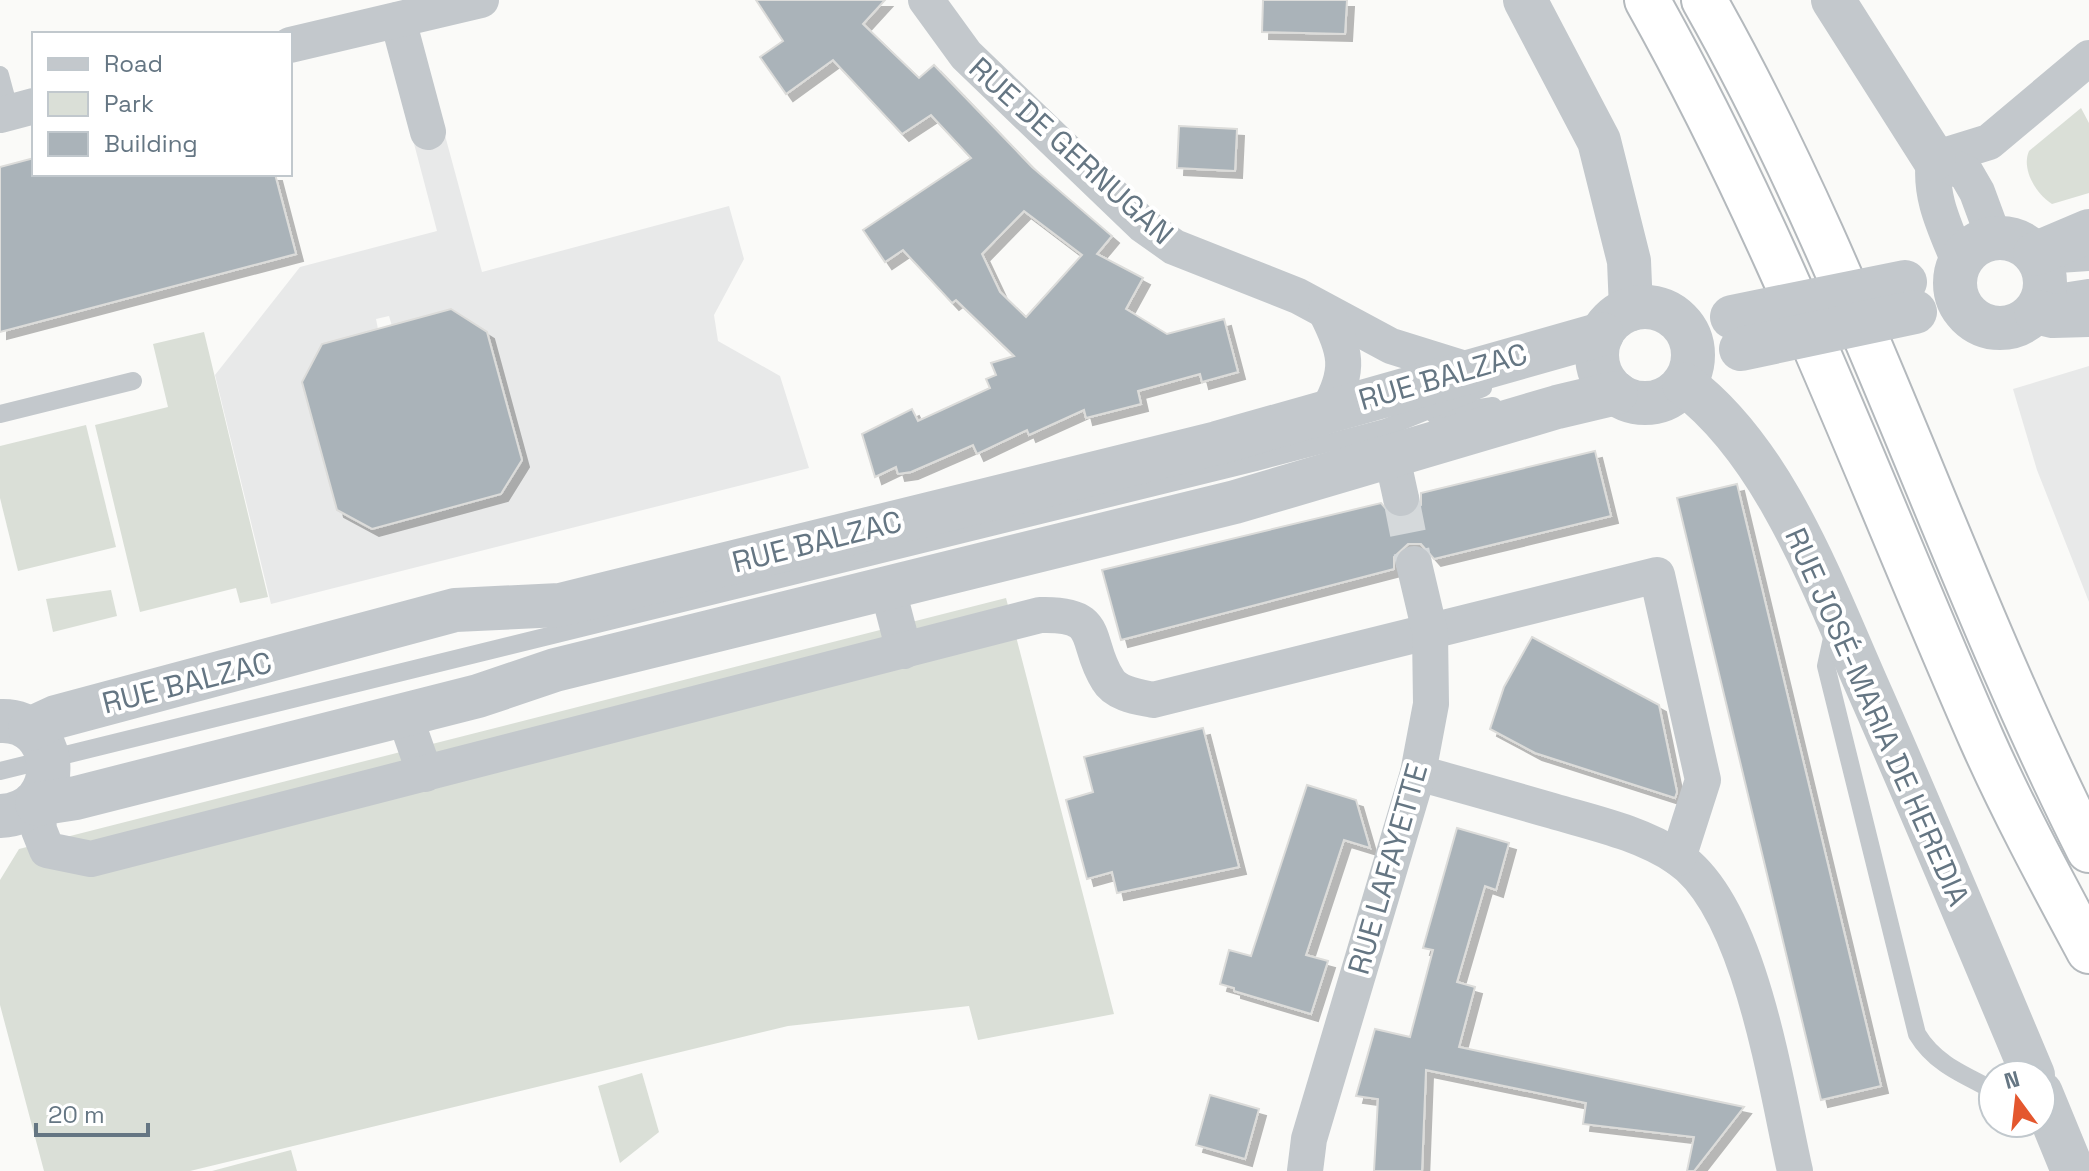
<svg xmlns="http://www.w3.org/2000/svg" width="2089" height="1171" font-family="'Space Grotesk',sans-serif">
<style>
.built{fill:#e8e9e9;fill-rule:evenodd}
.green{fill:#dadfd7}
.building{fill:#aab3b9;stroke:#dcdcda;stroke-width:2;fill-rule:evenodd;filter:url(#shadow)}
.lines{fill:none;stroke-linecap:round;stroke-linejoin:round}
.minor-tunnel{stroke:#d5d9db;stroke-width:36;stroke-dasharray:36 18;stroke-linecap:butt}
.trunk-casing{stroke:#b4b9bd;stroke-width:48}
.service{stroke:#c3c8cc;stroke-width:18}
.minor{stroke:#c3c8cc;stroke-width:36}
.tertiary{stroke:#c3c8cc;stroke-width:44}
.trunk{stroke:#fff;stroke-width:44}
.tertiary-bridge{stroke:#c3c8cc;stroke-width:44}
.labels{text-anchor:middle;stroke-width:8;stroke-linejoin:round;paint-order:stroke}
.street-label{font-size:30px;fill:#657683;stroke:#fff}
</style>
<defs>
<filter id="shadow"><feDropShadow dx="7" dy="7" stdDeviation="0" flood-color="#0004"/></filter>
</defs>
<rect width="100%" height="100%" fill="#fafaf8"/>
<g class="built">
<path d="M443,128L482,272L729,206L744,259L714,315L718,341L780,376L809,468L271,604L215,375L300,267L437,231L412,136ZM451,309L487,332L522,460L501,494L372,529L337,510L302,382L322,344L378,329L376,319L389,316L392,326Z"/>
<polygon points="2089,366 2089,602 2037,470 2013,389"/>
</g>
<g class="green">
<path d="M2081,108L2089,123V193L2052,204C2036,194 2021,169 2029,151Z"/>
<polygon points="204,332 268,597 240,603 236,588 140,612 95,425 168,407 153,344"/>
<polygon points="86,425 116,547 18,571 0,498 0,446"/>
<polygon points="111,590 117,616 53,632 46,599"/>
<polygon points="1006,598 1114,1014 978,1040 969,1006 788,1026 190,1171 44,1171 0,1005 0,880 19,849"/>
<polygon points="642,1073 659,1132 620,1163 598,1086"/>
<polygon points="291,1150 297,1171 212,1171"/>
</g>
<g class="building">
<path d="M756,0H885L863,24L919,78L934,65L1032,167L1112,236L1097,254L1143,278L1126,309L1167,334L1224,319L1238,372L1202,382L1200,374L1138,391L1141,404L1086,418L1084,410L1029,435L1027,430L977,454L973,445L911,472L898,474L896,467L875,477L862,434L912,409L918,421L990,388L986,379L996,375L991,363L1014,356L956,300L952,303L903,250L885,262L863,230L971,158L931,115L902,134L833,60L786,94L760,57L783,41ZM1024,211L1082,255L1026,317L1000,292L982,254Z"/>
<polygon points="1263,0 1347,0 1345,34 1262,32"/>
<polygon points="1179,126 1237,129 1235,171 1177,168"/>
<polygon points="34,158 34,174 275,174 296,254 0,332 0,167"/>
<polygon points="451,309 487,332 522,460 501,494 372,529 337,510 302,382 322,344"/>
<polygon points="1595,451 1611,516 1434,559 1421,544 1408,544 1394,557 1394,569 1121,640 1102,570 1381,503 1394,518 1406,518 1421,505 1421,493"/>
<polygon points="1737,484 1881,1086 1821,1100 1677,498"/>
<polygon points="1532,637 1659,705 1677,792 1675,798 1535,753 1490,729 1504,687"/>
<polygon points="1203,728 1239,867 1117,893 1112,872 1087,879 1066,800 1093,792 1084,757"/>
<polygon points="1307,785 1356,800 1370,848 1344,840 1306,955 1328,961 1311,1014 1234,991 1234,988 1220,984 1229,950 1251,956"/>
<polygon points="1457,828 1509,843 1496,890 1485,886 1457,982 1475,987 1459,1047 1744,1107 1694,1171 1687,1171 1694,1137 1583,1124 1586,1103 1426,1070 1422,1171 1374,1171 1378,1099 1356,1096 1375,1029 1410,1037 1433,950 1423,948"/>
<polygon points="1210,1095 1259,1109 1245,1159 1196,1145"/>
</g>
<g class="lines">
<polyline class="minor-tunnel" points="1401,498 1414,564"/>
<g class="trunk-casing">
<g id="trunk">
<path d="M1647,0C1780,237 1873,492 1982,740C2014,812 2052,882 2089,951"/>
<path d="M1704,0C1858,272 1949,572 2089,850"/>
</g>
</g>
<g class="service">
<polyline points="0,75 10,112"/>
<polyline points="2044,265 2089,262"/>
<polyline points="2044,295 2089,288"/>
<polyline points="0,414 133,381"/>
<polyline points="1435,415 1493,406"/>
<path d="M1834,629L1826,666L1917,1034C1935,1064 1964,1075 1993,1090"/>
<polyline points="0,771 1256,462 1385,428 1483,388"/>
</g>
<g class="minor">
<polyline points="926,0 966,55 1143,225 1174,247 1298,296 1391,346 1468,370"/>
<polyline points="398,20 428,132"/>
<polyline points="290,45 481,0"/>
<polyline points="0,115 34,106"/>
<polyline points="1934,159 1989,142 2089,58"/>
<path d="M1934,159C1929,197 1945,227 1959,262"/>
<polyline points="1934,159 1966,173 1977,192 1994,238"/>
<path d="M1326,312C1346,351 1351,370 1328,410"/>
<polyline points="1392,457 1401,498"/>
<polyline points="887,586 904,651"/>
<polyline points="404,714 425,774"/>
<path d="M1418,773C1463,785 1508,798 1553,811C1594,823 1641,833 1678,858C1751,907 1776,1088 1795,1171"/>
<path d="M37,804L39,830L47,850L91,859L1040,615C1105,613 1083,642 1108,680C1116,694 1139,697 1153,700L1657,575L1703,780L1678,858"/>
<polyline points="1305,1171 1309,1139 1418,773 1431,704 1430,632 1414,564"/>
</g>
<g class="tertiary">
<polyline points="1525,0 1599,141 1629,261 1631,309"/>
<polyline points="1833,0 1934,159"/>
<circle cx="2000" cy="283" r="45"/>
<polyline points="2035,254 2089,231"/>
<circle cx="1645" cy="355" r="48"/>
<polyline points="2036,312 2053,316 2089,315"/>
<path d="M1684,384C1777,454 1825,592 1872,697C1927,822 1980,949 2033,1075"/>
<path d="M0,721C61,718 68,813 0,816"/>
<polyline points="30,729 56,717 455,610 560,605 1217,443 1602,334"/>
<polyline points="37,804 76,798 478,696 555,670 1235,502 1557,407 1616,393"/>
<polyline points="2041,1093 2073,1171"/>
</g>
<use href="#trunk" class="trunk"/>
<g class="tertiary-bridge">
<polyline points="1732,317 1905,282"/>
<polyline points="1741,349 1915,312"/>
</g>
</g>
<g class="labels">
<g class="street-label">
<text transform="translate(1071 151) rotate(42)" y="10">RUE DE GERNUGAN</text>
<text transform="translate(1443 377) rotate(-16)" y="10">RUE BALZAC</text>
<text transform="translate(817 542) rotate(-14)" y="10">RUE BALZAC</text>
<text transform="translate(187 683) rotate(-14)" y="10">RUE BALZAC</text>
<text transform="translate(1877 717) rotate(66)" y="10">RUE JOSÉ-MARIA DE HEREDIA</text>
<text transform="translate(1388 869) rotate(-74)" y="10">RUE LAFAYETTE</text>
</g>
</g>
<rect x="32" y="32" width="260" height="144" fill="#ffffff" stroke="#c1c8cd" stroke-width="2"/>
<rect x="48" y="58" width="40" height="12" fill="#c3c8cc" stroke="#c1c8cd" stroke-width="2"/>
<text x="104" y="72" font-size="24" fill="#657683">Road</text>
<rect x="48" y="92" width="40" height="24" fill="#dadfd7" stroke="#c1c8cd" stroke-width="2"/>
<text x="104" y="112" font-size="24" fill="#657683">Park</text>
<rect x="48" y="132" width="40" height="24" fill="#aab3b9" stroke="#c1c8cd" stroke-width="2"/>
<text x="104" y="152" font-size="24" fill="#657683">Building</text>
<g transform="translate(2017 1099) rotate(345)"><circle r="38" fill="#ffffff" stroke="#c1c8cd" stroke-width="2"/>
<path d="M0-6L14 30L0 20L-14 30Z" fill="#e4572e"/>
<text y="-12" font-size="22" font-weight="bold" text-anchor="middle" fill="#657683">N</text>
</g>
<path d="M36 1123v12h112v-12" fill="none" stroke="#657683" stroke-width="4"/>
<text x="48" y="1123" font-size="24" fill="#657683" stroke="#ffffff" stroke-width="6" paint-order="stroke">20 m</text>
</svg>
